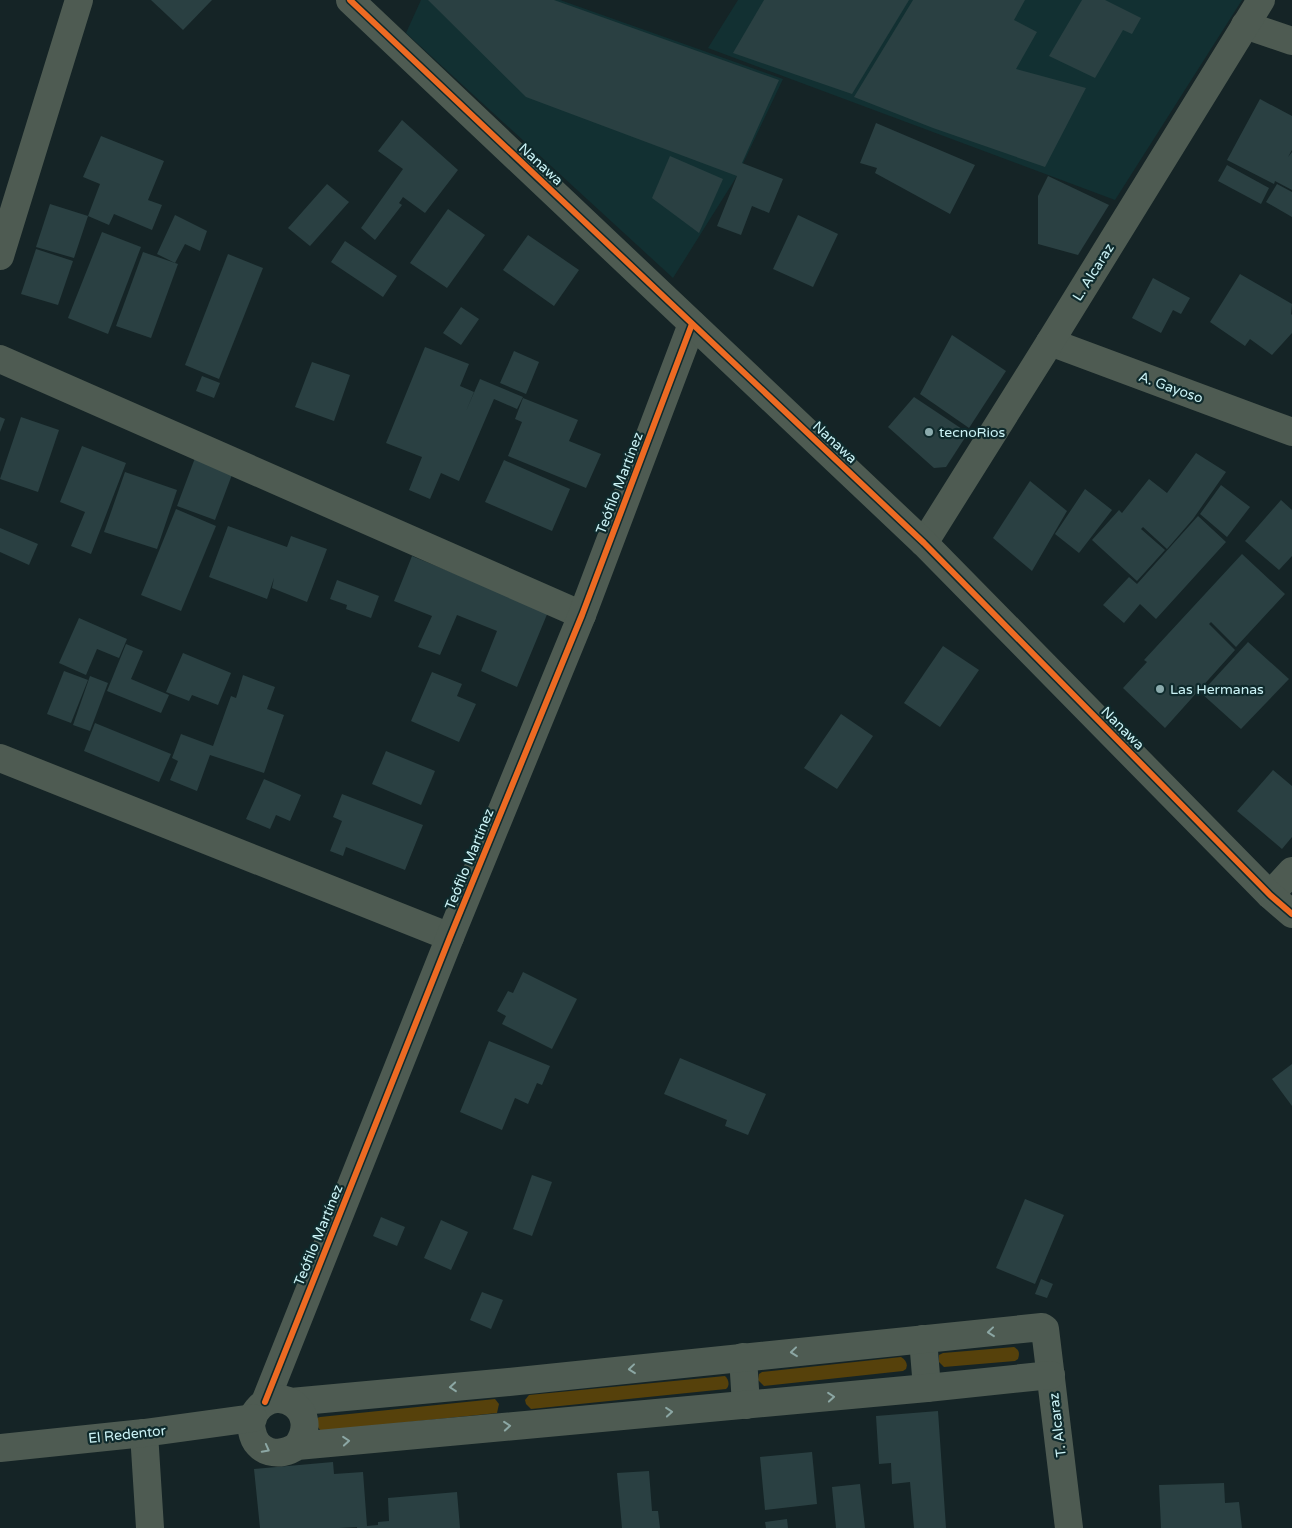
<svg xmlns="http://www.w3.org/2000/svg" width="1292" height="1528" font-family="'Varela Round',sans-serif">
<style>
.built{fill:#123032}
.green{fill:#56410b}
.building{fill:#2a4042}
.lines{fill:none;stroke-linecap:round;stroke-linejoin:round}
.minor{stroke:#4e5b52;stroke-width:28}
.tertiary{stroke:#4e5b52;stroke-width:28}
.cycleway-casing{stroke:#0f2a2c;stroke-width:9}
.cycleway{stroke:#ed6a23;stroke-width:6}
.oneway{stroke:#8ca7a4}
.poi-dot{fill:#8babad;stroke:#0f2a2c;stroke-width:2}
.labels{text-anchor:middle;stroke-width:4.5;stroke-linejoin:round;paint-order:stroke}
.street-label{font-size:14px;fill:#cbf3f6;stroke:#0f2a2c}
.poi-label{font-size:14px;fill:#cbf3f6;stroke:#0f2a2c;text-anchor:start}
</style>
<rect width="100%" height="100%" fill="#152426"/>
<g class="built">
<polygon points="421,0 560,0 783,79 737,176 673,278 406,33"/>
<polygon points="738,0 1242,0 1115,200 708,48"/>
</g>
<g class="green">
<path d="M1014,1347C1019,1350 1020,1353 1018,1359L1015,1361L944,1367L939,1362V1355L943,1353Z"/>
<path d="M901,1357C906,1360 908,1364 906,1369L903,1371L764,1386L758,1380L759,1374L762,1372Z"/>
<path d="M725,1376C729,1380 730,1386 726,1389L531,1409L526,1404L525,1400L529,1395Z"/>
<polygon points="495,1399 499,1404 497,1413 321,1431 317,1426 317,1418 320,1417"/>
</g>
<g class="building">
<polygon points="151,0 212,0 183,30"/>
<polygon points="428,0 554,0 779,80 742,163 783,179 769,213 752,206 741,235 717,226 737,176 526,97"/>
<polygon points="764,0 909,0 852,94 733,53"/>
<polygon points="913,0 1025,0 1014,20 1037,32 1016,69 1086,88 1045,167 933,128 854,97"/>
<polygon points="1082,0 1105,0 1141,18 1132,34 1123,30 1095,78 1049,56"/>
<polygon points="1260,99 1292,116 1292,150 1288,157 1292,152 1292,190 1275,181 1274,184 1227,160"/>
<polygon points="402,120 458,170 425,213 403,197 399,203 402,205 375,240 361,228 403,169 378,151"/>
<polygon points="876,123 975,165 950,214 875,173 877,168 860,163"/>
<polygon points="101,136 164,161 148,200 162,205 152,230 114,214 109,225 88,216 100,184 83,177"/>
<polygon points="670,156 723,179 699,233 652,198"/>
<polygon points="1227,165 1269,188 1261,204 1218,181"/>
<polygon points="1048,176 1109,205 1078,255 1038,244 1038,196"/>
<polygon points="327,184 349,202 310,246 288,228"/>
<polygon points="1277,184 1292,192 1292,217 1266,202"/>
<polygon points="50,204 88,216 74,258 36,247"/>
<polygon points="448,209 485,235 447,288 410,263"/>
<polygon points="175,215 207,231 200,251 185,244 175,263 157,254"/>
<polygon points="798,215 838,234 813,287 773,269"/>
<polygon points="102,232 141,247 108,334 68,318"/>
<polygon points="528,235 579,270 554,306 503,270"/>
<polygon points="345,241 397,276 383,297 331,262"/>
<polygon points="36,249 73,261 58,305 21,294"/>
<polygon points="143,252 178,264 151,338 116,326"/>
<polygon points="228,254 263,268 219,379 185,365"/>
<polygon points="1240,274 1292,304 1291,314 1292,315 1292,333 1272,355 1250,339 1245,346 1210,322"/>
<polygon points="1153,278 1190,298 1181,314 1173,310 1161,333 1132,318"/>
<polygon points="461,307 479,319 461,345 443,333"/>
<polygon points="952,335 1006,371 969,428 920,394"/>
<polygon points="425,347 469,364 460,386 474,392 466,411 480,379 523,397 517,409 494,399 459,481 441,473 430,499 409,490 422,457 386,443"/>
<polygon points="514,351 539,362 526,394 500,383"/>
<polygon points="312,362 350,375 334,421 295,407"/>
<polygon points="202,376 220,383 214,398 196,391"/>
<polygon points="914,397 968,433 946,467 934,468 888,427"/>
<polygon points="523,398 578,420 569,441 601,454 586,488 508,456 522,422 515,419"/>
<polygon points="0,417 5,419 0,432"/>
<polygon points="21,417 59,430 38,492 0,479"/>
<polygon points="82,446 126,463 91,554 71,546 85,512 60,502"/>
<polygon points="1196,453 1226,472 1193,519 1167,549 1143,527 1141,529 1165,550 1137,581 1092,540 1119,510 1122,513 1149,479 1167,493"/>
<polygon points="195,458 233,472 215,520 177,506"/>
<polygon points="504,460 570,489 552,531 485,502"/>
<polygon points="125,472 177,490 157,549 104,532"/>
<polygon points="1030,481 1067,511 1032,571 993,538"/>
<polygon points="1221,485 1250,507 1227,537 1200,514"/>
<polygon points="1085,489 1112,510 1079,553 1055,534"/>
<polygon points="1281,500 1292,510 1292,556 1279,570 1245,541"/>
<polygon points="176,509 216,526 181,611 141,595"/>
<polygon points="1198,516 1226,542 1156,619 1140,604 1124,623 1103,605 1129,577 1137,584"/>
<polygon points="228,526 287,547 291,536 327,549 307,602 272,588 274,578 267,599 209,577"/>
<polygon points="0,528 38,544 29,565 0,552"/>
<polygon points="1242,554 1285,594 1236,647 1211,622 1209,624 1235,650 1165,728 1123,688 1147,662 1144,660"/>
<polygon points="412,556 548,612 517,687 481,671 497,631 457,615 440,655 418,647 432,616 394,601"/>
<polygon points="337,580 379,596 371,618 346,609 347,605 330,599"/>
<polygon points="79,618 127,639 119,658 97,649 86,675 59,663"/>
<polygon points="1248,642 1289,679 1241,729 1201,693"/>
<polygon points="126,644 143,651 131,679 169,695 161,713 107,691"/>
<polygon points="943,646 979,670 940,727 904,703"/>
<polygon points="183,653 231,673 218,705 192,695 189,701 166,692"/>
<polygon points="64,671 88,680 71,723 47,714"/>
<polygon points="432,672 462,684 457,696 476,704 459,742 411,721"/>
<polygon points="243,675 275,687 267,709 284,715 264,773 210,755 197,791 170,780 178,761 172,758 181,734 213,746 231,696 236,698"/>
<polygon points="90,676 108,683 90,731 73,725"/>
<polygon points="841,714 873,736 837,789 804,768"/>
<polygon points="95,723 171,754 159,782 84,751"/>
<polygon points="386,751 435,771 421,805 372,784"/>
<polygon points="1273,770 1292,786 1292,837 1282,849 1237,811"/>
<polygon points="264,779 301,795 290,821 276,815 270,829 246,819"/>
<polygon points="342,794 423,825 405,870 346,847 343,856 330,851 342,821 333,817"/>
<polygon points="523,972 577,999 552,1049 502,1024 506,1016 497,1011 508,991 513,993"/>
<polygon points="489,1041 550,1066 542,1085 537,1083 528,1104 515,1098 502,1130 460,1112"/>
<polygon points="680,1058 766,1094 748,1135 725,1126 727,1120 664,1094"/>
<polygon points="1292,1064 1292,1106 1272,1079"/>
<polygon points="532,1175 552,1182 532,1236 513,1229"/>
<polygon points="1025,1199 1064,1215 1035,1284 996,1268"/>
<polygon points="381,1217 405,1227 397,1246 373,1236"/>
<polygon points="441,1220 468,1232 451,1270 424,1258"/>
<polygon points="1041,1279 1053,1284 1047,1298 1035,1294"/>
<polygon points="482,1292 503,1300 491,1329 470,1320"/>
<polygon points="938,1411 946,1528 914,1528 910,1482 892,1484 891,1463 879,1464 876,1416"/>
<polygon points="812,1452 817,1504 765,1510 760,1457"/>
<polygon points="333,1462 334,1474 363,1472 367,1526 378,1525 378,1522 389,1521 388,1498 457,1492 460,1528 357,1528 357,1527 339,1528 260,1528 254,1469"/>
<polygon points="649,1471 652,1511 658,1511 660,1528 622,1528 617,1473"/>
<polygon points="1224,1483 1225,1503 1239,1502 1242,1528 1161,1528 1159,1485"/>
<polygon points="860,1484 865,1528 836,1528 832,1487"/>
<polygon points="787,1519 788,1528 766,1528 765,1522"/>
</g>
<g class="lines">
<g class="minor">
<polyline points="1245,25 1292,41"/>
<polyline points="0,256 79,0"/>
<polyline points="1050,342 1292,432"/>
<polyline points="0,359 582,615"/>
<polyline points="924,543 1050,342 1261,0"/>
<polyline points="0,758 450,937"/>
<polyline points="1270,895 1292,871"/>
<polyline points="923,1339 927,1388"/>
<polyline points="743,1357 746,1405"/>
<polyline points="265,1402 450,937 582,615 692,324"/>
<polyline points="291,1402 509,1382 1042,1327 1045,1329 1069,1528"/>
<polyline points="144,1433 150,1528"/>
<path d="M297,1446C322,1412 279,1382 257,1410C252,1416 250,1423 252,1431C256,1454 280,1458 297,1446L927,1388L1051,1375"/>
<polyline points="0,1448 144,1433 253,1418"/>
</g>
<polyline class="tertiary" points="350,0 924,543 1270,895 1292,914"/>
<g class="cycleway-casing">
<g id="cycleway">
<polyline points="350,0 924,543 1270,895 1292,914"/>
<polyline points="265,1402 450,937 582,615 692,324"/>
</g>
</g>
<use href="#cycleway" class="cycleway"/>
</g>
<defs><path id="oneway-chevron" d="M-2-3.5L2.5 0L-2 3.5" fill="none" stroke-width="1.6" stroke-linecap="round" stroke-linejoin="round" transform="scale(1.25)"/></defs>
<g class="oneway">
<use href="#oneway-chevron" transform="translate(991 1332) rotate(174)"/>
<use href="#oneway-chevron" transform="translate(794 1352) rotate(174)"/>
<use href="#oneway-chevron" transform="translate(632 1369) rotate(174)"/>
<use href="#oneway-chevron" transform="translate(453 1387) rotate(175)"/>
<use href="#oneway-chevron" transform="translate(831 1397) rotate(-5)"/>
<use href="#oneway-chevron" transform="translate(669 1412) rotate(-5)"/>
<use href="#oneway-chevron" transform="translate(507 1426) rotate(-5)"/>
<use href="#oneway-chevron" transform="translate(346 1441) rotate(-5)"/>
<use href="#oneway-chevron" transform="translate(266 1449) rotate(28)"/>
</g>
<g class="poi-dot">
<circle cx="929" cy="432" r="5"/>
<circle cx="1160" cy="689" r="5"/>
</g>
<g class="labels">
<g class="street-label">
<text transform="translate(541 164) rotate(43)" y="5">Nanawa</text>
<text transform="translate(1093 272) rotate(-58)" y="5">L. Alcaraz</text>
<text transform="translate(1171 387) rotate(20)" y="5">A. Gayoso</text>
<text transform="translate(835 442) rotate(43)" y="5">Nanawa</text>
<text transform="translate(619 483) rotate(-69)" y="5">Teófilo Martínez</text>
<text transform="translate(1123 728) rotate(45)" y="5">Nanawa</text>
<text transform="translate(469 859) rotate(-68)" y="5">Teófilo Martínez</text>
<text transform="translate(318 1235) rotate(-68)" y="5">Teófilo Martínez</text>
<text transform="translate(1057 1425) rotate(-97)" y="5">T. Alcaraz</text>
<text transform="translate(127 1434) rotate(-6)" y="5">El Redentor</text>
</g>
<g class="poi-label">
<text x="939" y="437">tecnoRios</text>
<text x="1170" y="694">Las Hermanas</text>
</g>
</g>
</svg>
